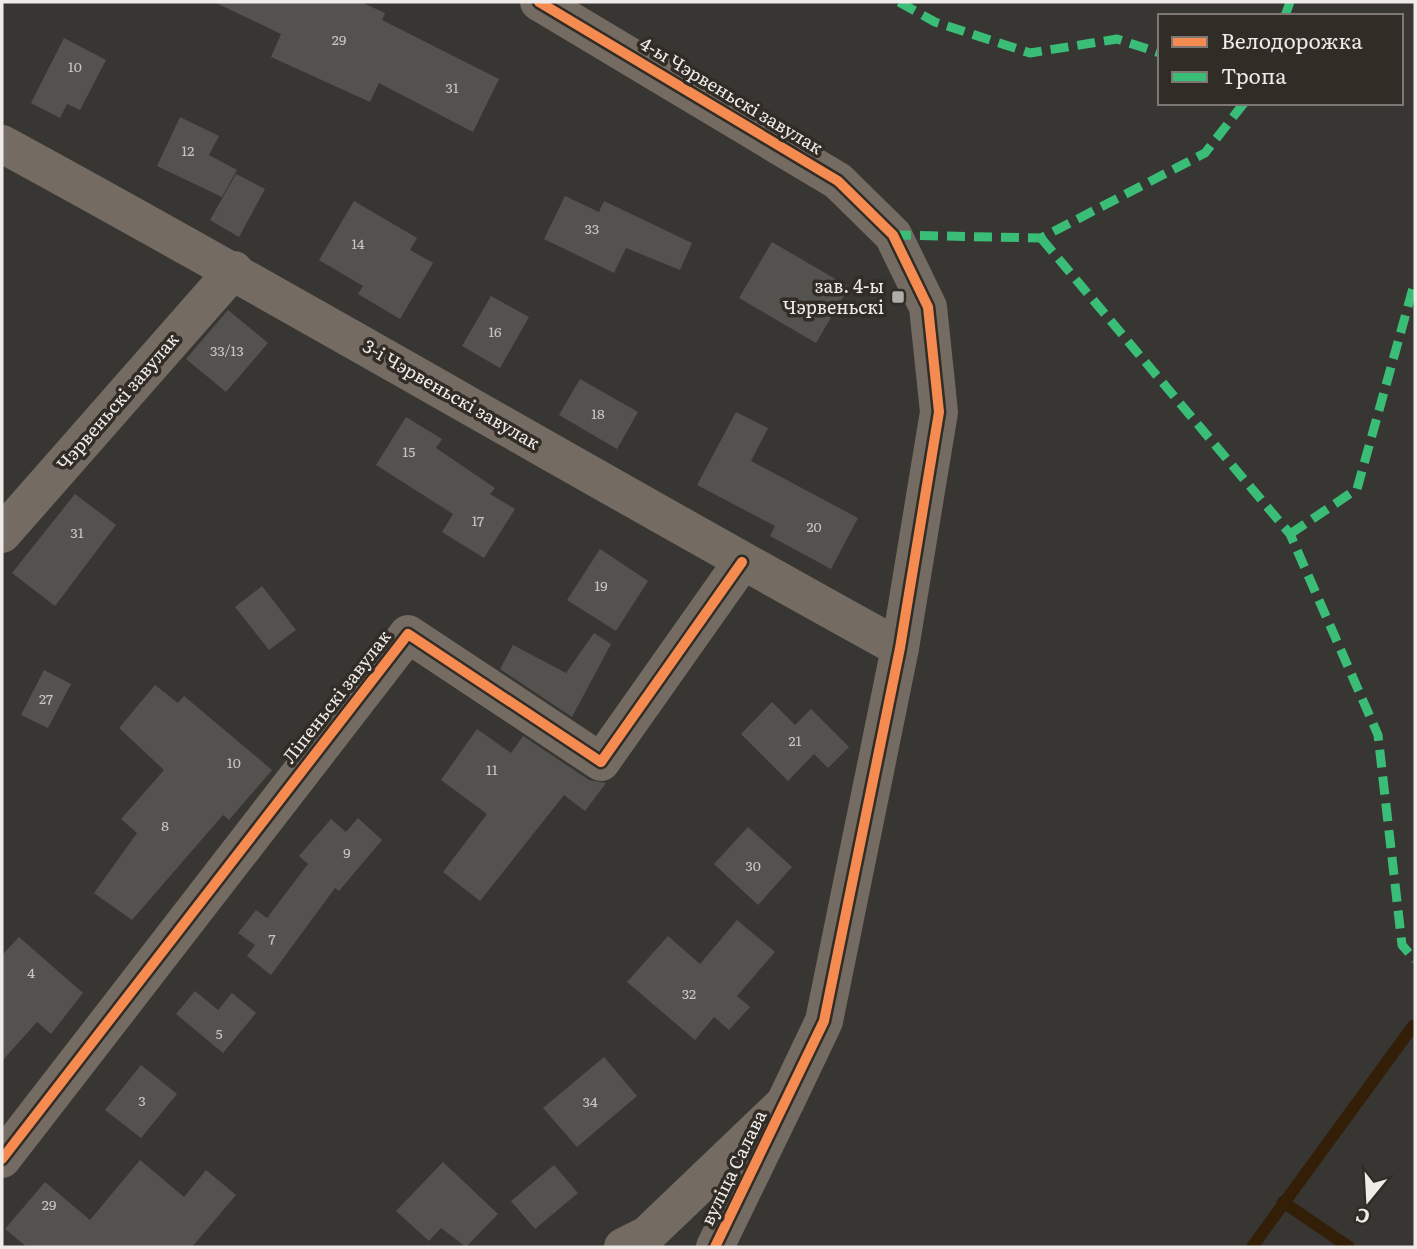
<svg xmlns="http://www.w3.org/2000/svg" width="1417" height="1249" font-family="Literata,serif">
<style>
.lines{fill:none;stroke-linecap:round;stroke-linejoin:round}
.stream{stroke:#331f08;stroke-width:12}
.building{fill:#54524f}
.minor{stroke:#746b62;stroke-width:38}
.tertiary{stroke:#746b62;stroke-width:38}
.quiet{stroke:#3abd76;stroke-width:9;stroke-dasharray:18 9;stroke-linecap:butt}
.cycleway-casing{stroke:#312c26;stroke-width:15}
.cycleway{stroke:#f68b52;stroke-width:10}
.poi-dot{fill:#afaca9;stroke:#312c26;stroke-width:2.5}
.labels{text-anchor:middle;stroke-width:7;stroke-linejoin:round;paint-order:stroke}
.number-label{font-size:14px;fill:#c8c5c2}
.street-label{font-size:18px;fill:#efebe8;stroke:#312c26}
.poi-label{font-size:18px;fill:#efebe8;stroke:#312c26;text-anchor:end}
</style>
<rect width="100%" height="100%" fill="#383633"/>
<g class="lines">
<g class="stream">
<polyline points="1283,1202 1349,1247"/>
<polyline points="1252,1247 1413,1026"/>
</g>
</g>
<g class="building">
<polygon points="214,2 361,2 385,13 382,20 499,79 473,132 379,83 370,102 271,57 281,34"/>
<polygon points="64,38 106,60 80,110 67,104 60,118 31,103"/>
<polygon points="180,117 219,136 209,155 237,170 222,197 157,166"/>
<polygon points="236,174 265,189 239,237 210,220"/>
<polygon points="565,196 599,212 604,201 692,243 680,270 626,248 614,273 544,239"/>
<polygon points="354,201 417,238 410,250 433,263 400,319 358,294 363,286 319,260"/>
<polygon points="772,242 849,287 816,343 739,298"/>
<polygon points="491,296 529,317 500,368 462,346"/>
<polygon points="228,310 268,343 226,392 186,359"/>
<polygon points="580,379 638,412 617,449 559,415"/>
<polygon points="736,412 768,428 751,461 858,518 831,569 770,536 775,526 697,485"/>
<polygon points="406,417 442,439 436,448 495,488 490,494 515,509 484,558 442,532 453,514 376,465"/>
<polygon points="75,494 116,525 55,606 12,573"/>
<polygon points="600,549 648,581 616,631 567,600"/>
<polygon points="262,586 296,630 269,650 235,607"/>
<polygon points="594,633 611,644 572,717 500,669 513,645 566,673"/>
<polygon points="44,670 71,684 48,728 21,715"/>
<polygon points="155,685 178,703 184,696 272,770 229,820 223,815 132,920 94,893 137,833 121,819 164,770 119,728"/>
<polygon points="772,702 795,725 811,709 849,747 828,768 814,754 788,781 741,734"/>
<polygon points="477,729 511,753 523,736 589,780 606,783 585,811 564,795 480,901 443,872 487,814 441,780"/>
<polygon points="358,818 382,840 339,891 335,888 271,975 247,956 255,945 238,933 256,910 267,918 308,864 299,856 331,819 346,832"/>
<polygon points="748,827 792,867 758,905 714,864"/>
<polygon points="737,920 775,952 737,996 750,1007 729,1030 714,1017 695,1040 627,982 668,936 700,964"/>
<polygon points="19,937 83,993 51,1034 37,1022 2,1061 2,955"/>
<polygon points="195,991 218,1010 232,993 256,1013 223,1053 176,1014"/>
<polygon points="604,1057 637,1096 577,1147 543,1108"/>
<polygon points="141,1065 177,1094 141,1138 105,1110"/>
<polygon points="140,1160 184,1197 206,1170 236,1195 192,1247 27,1247 5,1229 45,1182 90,1220"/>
<polygon points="443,1162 498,1214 466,1247 441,1228 429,1241 396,1211"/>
<polygon points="554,1165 578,1193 535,1229 511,1201"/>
</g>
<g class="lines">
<g class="minor">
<path d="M2,144C304,308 599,483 900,648"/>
<polyline points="2,534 234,270"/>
<polyline points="2,1159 408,634 601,762 742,562"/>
<polyline points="715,1247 783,1107"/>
</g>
<polyline class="tertiary" points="539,2 838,181 893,235 928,307 939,412 900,648 824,1021 785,1103 647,1235 623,1247"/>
<g class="quiet">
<polyline points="899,2 935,22 1030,53 1117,39 1160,53"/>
<polyline points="1285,16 1290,2"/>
<polyline points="893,235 1041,238 1205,153 1244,103"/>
<polyline points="1041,238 1290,534 1378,735 1402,945 1415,960"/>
<polyline points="1290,534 1357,489 1415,281"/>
</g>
<g class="cycleway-casing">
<g id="cycleway">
<polyline points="539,2 838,181 893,235 928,307 939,412 900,648 824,1021 715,1247"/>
<polyline points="2,1159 408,634 601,762 742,562"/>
</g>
</g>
<use href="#cycleway" class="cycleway"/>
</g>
<rect class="poi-dot" x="891" y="290" width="14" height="14" rx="3.5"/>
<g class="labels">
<g class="number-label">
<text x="339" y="45">29</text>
<text x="75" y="72">10</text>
<text x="452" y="93">31</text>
<text x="188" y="156">12</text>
<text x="592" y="234">33</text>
<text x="358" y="249">14</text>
<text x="495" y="337">16</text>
<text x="227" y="356">33/13</text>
<text x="598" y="419">18</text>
<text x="409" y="457">15</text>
<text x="478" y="526">17</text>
<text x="814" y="532">20</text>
<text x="77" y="538">31</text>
<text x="601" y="591">19</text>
<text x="46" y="704">27</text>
<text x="795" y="746">21</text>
<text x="234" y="768">10</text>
<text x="492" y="775">11</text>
<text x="165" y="831">8</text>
<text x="347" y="858">9</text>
<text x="753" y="871">30</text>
<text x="272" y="944">7</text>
<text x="31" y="978">4</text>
<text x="689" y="999">32</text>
<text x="219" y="1039">5</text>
<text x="142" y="1106">3</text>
<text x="590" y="1107">34</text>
<text x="49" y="1210">29</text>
</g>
<g class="street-label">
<text transform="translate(731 96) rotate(31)" y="6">4-ы Чэрвеньскі завулак</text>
<text transform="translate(451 395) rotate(30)" y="6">3-і Чэрвеньскі завулак</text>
<text transform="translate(118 402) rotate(-49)" y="6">Чэрвеньскі завулак</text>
<text transform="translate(337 697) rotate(-52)" y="6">Ліпеньскі завулак</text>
<text transform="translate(734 1168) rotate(-64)" y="6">вуліца Салава</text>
</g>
<g class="poi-label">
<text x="884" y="293">зав. 4-ы<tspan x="884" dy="21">Чэрвеньскі</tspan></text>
</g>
</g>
<rect width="1417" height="1249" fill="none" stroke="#efebe8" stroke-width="7"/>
<rect x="1158" y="14" width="245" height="91" fill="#312c26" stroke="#7d7874" stroke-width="2"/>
<rect x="1172" y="37" width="35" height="10" fill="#f68b52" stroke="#7d7874" stroke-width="2"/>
<text x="1221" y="49" font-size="21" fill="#efebe8">Велодорожка</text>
<rect x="1172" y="72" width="35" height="10" fill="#3abd76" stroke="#7d7874" stroke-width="2"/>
<text x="1221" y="84" font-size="21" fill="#efebe8">Тропа</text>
<g transform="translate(1368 1200) rotate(198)" stroke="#312c26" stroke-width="5" paint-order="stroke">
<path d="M0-5L12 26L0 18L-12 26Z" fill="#efebe8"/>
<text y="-10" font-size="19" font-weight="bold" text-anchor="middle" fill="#efebe8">С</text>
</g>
</svg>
